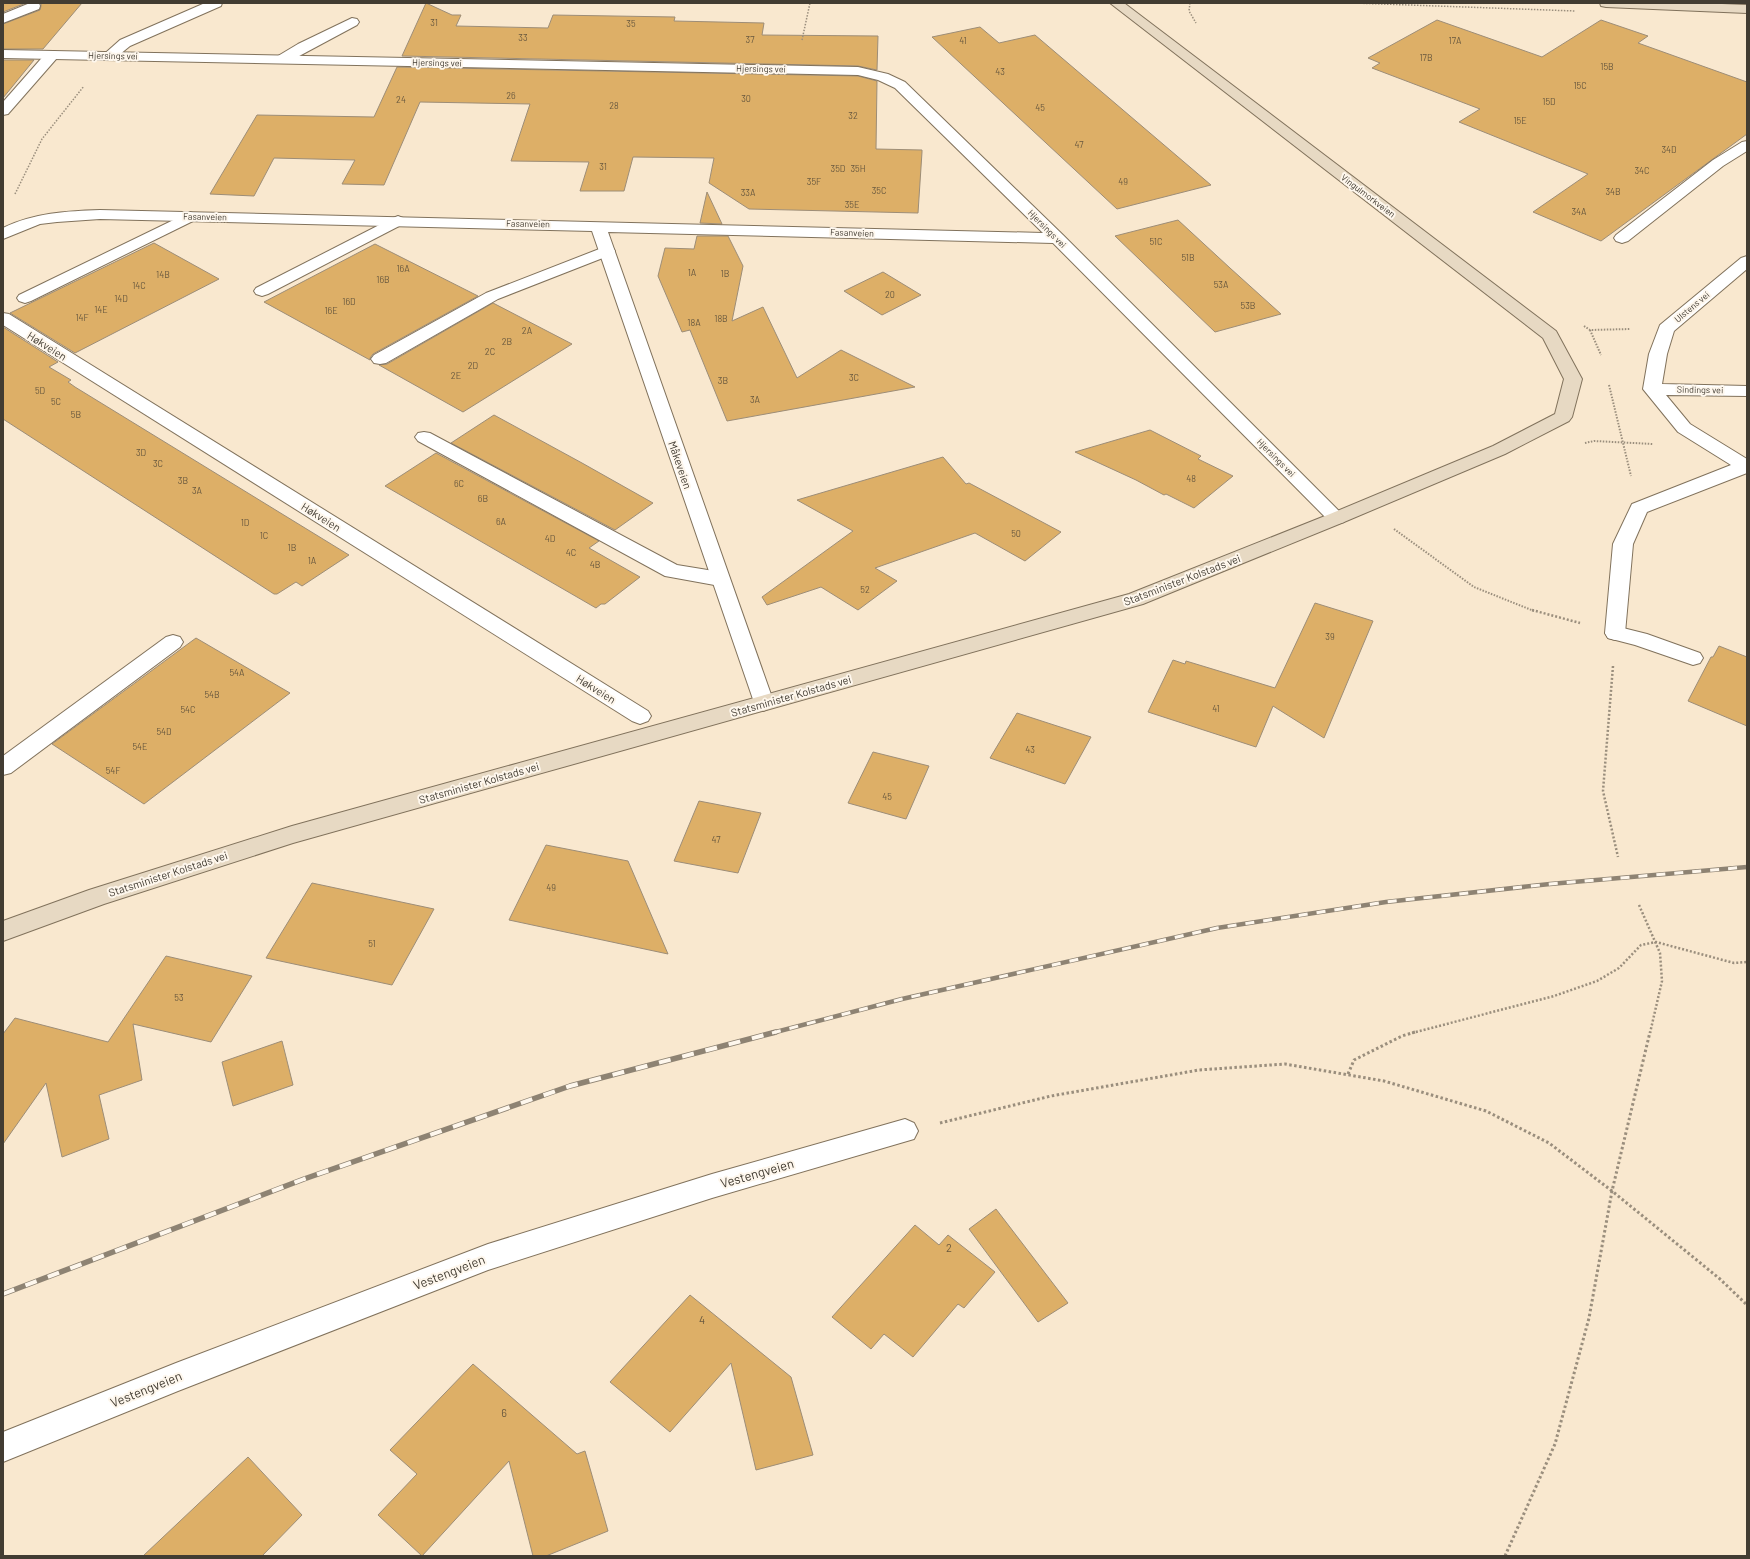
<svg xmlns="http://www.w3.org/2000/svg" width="1750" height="1559" font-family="Barlow,sans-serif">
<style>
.building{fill:#ddaf67;stroke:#9d8d77}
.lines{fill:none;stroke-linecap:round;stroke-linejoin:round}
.lane-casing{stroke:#81725c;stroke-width:2}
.street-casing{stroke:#81725c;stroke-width:2}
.secondary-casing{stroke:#81725c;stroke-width:2}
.path-far3{stroke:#9a8e7d;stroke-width:1.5;stroke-dasharray:1.5 1.5;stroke-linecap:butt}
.path-far2{stroke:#9a8e7d;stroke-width:2;stroke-dasharray:1.5 1.5;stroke-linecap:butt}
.path-far1{stroke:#9a8e7d;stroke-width:2.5;stroke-dasharray:2 2;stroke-linecap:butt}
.path{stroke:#9a8e7d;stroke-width:3;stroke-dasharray:2.5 2.5;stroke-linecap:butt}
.lane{fill:#fff;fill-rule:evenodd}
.street{fill:#fff;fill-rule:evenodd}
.secondary{fill:#e7d9c3;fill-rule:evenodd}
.rail-far1-casing{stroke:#8e8373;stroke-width:4.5}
.rail-casing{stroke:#8e8373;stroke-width:5.5}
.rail-far1{stroke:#fef7ed;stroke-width:3;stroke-dasharray:9;stroke-linecap:butt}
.rail{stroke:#fef7ed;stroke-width:4;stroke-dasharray:12;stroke-linecap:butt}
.labels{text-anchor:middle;stroke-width:4;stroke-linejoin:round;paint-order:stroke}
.number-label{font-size:9px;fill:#69593f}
.far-street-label{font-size:9px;fill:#423c32;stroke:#fef7ed}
.street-label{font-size:11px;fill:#423c32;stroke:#fef7ed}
.near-number-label{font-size:11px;fill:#69593f}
.near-street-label{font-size:13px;fill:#423c32;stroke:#fef7ed}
</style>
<rect width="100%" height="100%" fill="#f9e8cf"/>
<g class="building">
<polygon points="3,3 26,3 3,12"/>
<polygon points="41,3 82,3 43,49 3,49 3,24 40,10 41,6"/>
<polygon points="426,3 452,15 461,15 456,26 548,28 553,15 675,17 674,21 764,23 762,35 878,36 877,70 858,66 402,56"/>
<polygon points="1437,20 1542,57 1601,20 1648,36 1638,43 1747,82 1747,134 1601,241 1533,212 1588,174 1459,122 1480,109 1372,68 1380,63 1368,58"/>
<polygon points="980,27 999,43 1035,35 1211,185 1117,209 932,37"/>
<polygon points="3,60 34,60 3,98"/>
<polygon points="397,67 858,76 877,81 876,149 922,150 922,152 918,213 749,209 709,183 714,158 633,157 624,191 580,191 589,162 511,161 530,104 420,102 384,185 342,184 355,160 274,158 254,196 210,194 257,115 374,117"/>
<polygon points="707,192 722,224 700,223"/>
<polygon points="1178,220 1230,268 1281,314 1215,332 1115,236"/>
<polygon points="697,236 728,236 743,266 732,321 763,307 797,378 841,350 915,387 727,421 690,330 682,332 658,276 665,248 694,249"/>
<polygon points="154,243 219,279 75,353 10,313"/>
<polygon points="375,244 478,296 373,354 370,358 370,360 264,302"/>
<polygon points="883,272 921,295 882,315 844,291"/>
<polygon points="493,303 572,344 463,412 379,365 387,364"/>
<polygon points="3,327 58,362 49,367 71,380 68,382 75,387 349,555 302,586 296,582 277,594 274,594 3,419"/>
<polygon points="494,415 582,463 653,503 615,530 451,443"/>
<polygon points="1150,430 1201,456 1198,459 1233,476 1194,508 1166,494 1164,495 1136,480 1075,452"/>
<polygon points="436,453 599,541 589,548 640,577 605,604 601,604 596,608 385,486"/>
<polygon points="943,457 966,484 969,483 1061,532 1025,561 975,533 875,568 897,581 858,610 821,587 767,605 762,597 853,531 797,500"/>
<polygon points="1315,603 1373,621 1324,738 1273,706 1256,747 1148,712 1173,660 1185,664 1186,661 1275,688"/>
<polygon points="196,638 290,693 144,804 52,744"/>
<polygon points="1719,646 1747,657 1747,726 1688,701 1711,657 1713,657"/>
<polygon points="1017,713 1091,737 1065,784 990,758"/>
<polygon points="873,752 929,766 906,819 848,803"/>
<polygon points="699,801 761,813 738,873 674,861"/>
<polygon points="546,845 628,861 668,954 509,920"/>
<polygon points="312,883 434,909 392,985 266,958"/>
<polygon points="166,956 252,976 211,1042 133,1024 142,1080 99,1095 109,1139 62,1157 46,1083 3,1144 3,1034 15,1018 108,1042"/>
<polygon points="282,1041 293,1085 233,1106 222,1062"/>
<polygon points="996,1209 1068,1303 1038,1322 969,1229"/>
<polygon points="915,1225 939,1245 948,1235 995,1272 964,1308 958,1304 913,1357 884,1334 871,1349 832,1317"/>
<polygon points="690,1295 791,1377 813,1455 756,1470 731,1363 670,1432 610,1382"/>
<polygon points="473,1364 577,1454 585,1451 608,1531 546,1556 533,1556 509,1461 422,1556 378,1515 417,1474 390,1450"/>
<polygon points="248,1457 302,1515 262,1556 143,1556"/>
</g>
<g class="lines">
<g class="lane-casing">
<g id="lane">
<polygon points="30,3 39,3 40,6 39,9 3,23 3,14"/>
<polygon points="205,3 222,3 221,6 130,46 114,59 104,59 102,56 120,40"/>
<polygon points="352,18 357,19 359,22 357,25 288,62 278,62 276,59 278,56 298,44"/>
<polygon points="52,51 57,52 59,55 57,58 8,114 3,115 3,102 47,52"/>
<polygon points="1747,141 1747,151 1723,166 1628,241 1622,243 1616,241 1614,238 1616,235 1713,160 1742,142"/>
<polygon points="190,212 195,214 198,217 195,220 31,301 25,303 19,301 17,298 19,295"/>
<polygon points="398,216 403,218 406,221 403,224 268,294 262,296 256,294 254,291 256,288 393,218"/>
<polygon points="607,246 613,248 615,251 613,254 498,299 386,363 380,364 374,363 371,359 374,355 486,293"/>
<polygon points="424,432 430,433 677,565 720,572 727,574 730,579 727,584 720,586 665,576 418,441 415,437 418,433"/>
<polygon points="1615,626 1647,634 1700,653 1703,658 1700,663 1693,665 1635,645 1608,638 1605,633 1608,628"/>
<polygon points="173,635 180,637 183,642 180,647 11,773 3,775 3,756 166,637"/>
</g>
</g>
<g class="street-casing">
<g id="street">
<path d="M3,50L858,67L888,74L905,82L1063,235L1346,518L1344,522L1337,524L1330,522L1053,243L608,232L774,703L770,708L763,711L756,708L592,231L100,219L57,222L40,224L3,239V228C33,213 67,211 100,210L1043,233L895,88L878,80L858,75L3,58Z"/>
<polygon points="1747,256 1747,269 1674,331 1667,354 1662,384 1747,386 1747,396 1666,395 1690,424 1747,459 1747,473 1647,512 1633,544 1625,633 1622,638 1615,640 1608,638 1605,633 1613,544 1632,504 1731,465 1678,432 1643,389 1649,354 1660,325 1741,258"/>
<polygon points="3,313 9,314 648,711 651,716 648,721 640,724 632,721 3,325"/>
<polygon points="905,1119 914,1123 918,1131 914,1139 712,1198 488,1270 178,1391 3,1462 3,1432 176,1363 488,1244 712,1174"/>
</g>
</g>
<g class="secondary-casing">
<g id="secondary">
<polygon points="1110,3 1124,3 1556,331 1582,379 1572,417 1569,421 1505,454 1344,522 1143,604 293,843 104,904 3,941 3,921 89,890 292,826 1129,594 1330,514 1493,446 1555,414 1564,379 1543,338"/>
<polygon points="1600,3 1697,3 1747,5 1747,13 1606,7 1601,6"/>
</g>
</g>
<g class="path-far3">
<polyline points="1190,3 1189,11 1196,23"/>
<polyline points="1354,3 1575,11"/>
<polyline points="802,40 810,3"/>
<polyline points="15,194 42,139 84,86"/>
</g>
<g class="path-far2">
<polyline points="1584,326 1590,330 1630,329"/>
<polyline points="1590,330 1601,355"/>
<polyline points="1609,385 1631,476"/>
<polyline points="1585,443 1594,441 1653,444"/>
<polyline points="1394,529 1474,587 1534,611"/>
</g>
<g class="path-far1">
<polyline points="1532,610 1580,623"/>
<polyline points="1613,666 1603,791 1618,857"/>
<polyline points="1639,905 1660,953 1662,981 1650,1033"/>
<polyline points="1412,1033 1554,996 1597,981 1619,968 1641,945 1656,942 1734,963 1747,962"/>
</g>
<g class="path">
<polyline points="1348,1074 1354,1060 1402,1036 1415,1032"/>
<polyline points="940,1123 1051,1096 1199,1070 1285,1064 1384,1081 1486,1111 1549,1143 1612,1191 1720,1279 1747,1305"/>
<polyline points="1505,1556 1555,1444 1589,1318 1612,1191 1650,1032"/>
</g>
<use href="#lane" class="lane"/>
<use href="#street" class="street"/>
<use href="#secondary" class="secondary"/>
<g class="rail-far1-casing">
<polyline id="rail-far1" points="772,1033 902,999 1217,928 1386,902 1550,884 1747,867"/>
</g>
<g class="rail-casing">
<polyline id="rail" points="3,1294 304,1179 570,1086 776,1032"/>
</g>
<use href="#rail-far1" class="rail-far1"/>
<use href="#rail" class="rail"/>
</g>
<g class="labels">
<g class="number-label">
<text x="434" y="26">31</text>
<text x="631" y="27">35</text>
<text x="523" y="41">33</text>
<text x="750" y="43">37</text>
<text x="963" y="44">41</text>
<text x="1455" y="44">17A</text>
<text x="1426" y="61">17B</text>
<text x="1607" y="70">15B</text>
<text x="1000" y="75">43</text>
<text x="1580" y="89">15C</text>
<text x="511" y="99">26</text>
<text x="746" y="102">30</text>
<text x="401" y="103">24</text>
<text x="1549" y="105">15D</text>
<text x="614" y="109">28</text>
<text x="1040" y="111">45</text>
<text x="853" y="119">32</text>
<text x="1520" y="124">15E</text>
<text x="1079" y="148">47</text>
<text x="1669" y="153">34D</text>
<text x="603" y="170">31</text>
<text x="838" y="172">35D</text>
<text x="858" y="172">35H</text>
<text x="1642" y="174">34C</text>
<text x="814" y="185">35F</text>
<text x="1123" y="185">49</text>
<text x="879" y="194">35C</text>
<text x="1613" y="195">34B</text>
<text x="748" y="196">33A</text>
<text x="852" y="208">35E</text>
<text x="1579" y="215">34A</text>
<text x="1156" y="245">51C</text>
<text x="1188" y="261">51B</text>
<text x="403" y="272">16A</text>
<text x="692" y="276">1A</text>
<text x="725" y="277">1B</text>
<text x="163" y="278">14B</text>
<text x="383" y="283">16B</text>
<text x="1221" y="288">53A</text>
<text x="139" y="289">14C</text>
<text x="890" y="298">20</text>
<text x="121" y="302">14D</text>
<text x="349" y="305">16D</text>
<text x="1248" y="309">53B</text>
<text x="101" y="313">14E</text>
<text x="331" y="314">16E</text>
<text x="82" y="321">14F</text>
<text x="721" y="322">18B</text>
<text x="694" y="326">18A</text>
<text x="527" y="334">2A</text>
<text x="507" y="345">2B</text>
<text x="490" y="355">2C</text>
<text x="473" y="369">2D</text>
<text x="456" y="379">2E</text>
<text x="854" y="381">3C</text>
<text x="723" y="384">3B</text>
<text x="40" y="394">5D</text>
<text x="755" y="403">3A</text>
<text x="56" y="405">5C</text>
<text x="76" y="418">5B</text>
<text x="141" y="456">3D</text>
<text x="158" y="467">3C</text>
<text x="1191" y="482">48</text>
<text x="183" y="484">3B</text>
<text x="459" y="487">6C</text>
<text x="197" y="494">3A</text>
<text x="483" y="502">6B</text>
<text x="501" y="525">6A</text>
<text x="245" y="526">1D</text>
<text x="1016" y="537">50</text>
<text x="264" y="539">1C</text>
<text x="550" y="542">4D</text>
<text x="292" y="551">1B</text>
<text x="571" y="556">4C</text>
<text x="312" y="564">1A</text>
<text x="595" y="568">4B</text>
<text x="865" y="593">52</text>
<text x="1330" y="640">39</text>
<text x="237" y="676">54A</text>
<text x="212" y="698">54B</text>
<text x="1216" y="712">41</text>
<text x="188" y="713">54C</text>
<text x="164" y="735">54D</text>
<text x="140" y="750">54E</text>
<text x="1030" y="753">43</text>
<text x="113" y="774">54F</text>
<text x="887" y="800">45</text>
<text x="716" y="843">47</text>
<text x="551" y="891">49</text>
<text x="372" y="947">51</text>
<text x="179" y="1001">53</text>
</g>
<g class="far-street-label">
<text transform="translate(113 56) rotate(1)" y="3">Hjersings vei</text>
<text transform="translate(437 63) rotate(1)" y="3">Hjersings vei</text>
<text transform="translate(761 69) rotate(1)" y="3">Hjersings vei</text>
<text transform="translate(1368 196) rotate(37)" y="3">Vingulmorkveien</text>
<text transform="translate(205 217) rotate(1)" y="3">Fasanveien</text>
<text transform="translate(528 224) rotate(1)" y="3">Fasanveien</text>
<text transform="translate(1047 229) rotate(45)" y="3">Hjersings vei</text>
<text transform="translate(852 233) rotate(2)" y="3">Fasanveien</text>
<text transform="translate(1692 307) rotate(-40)" y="3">Ulstens vei</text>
<text transform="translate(1700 390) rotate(1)" y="3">Sindings vei</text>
<text transform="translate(1276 458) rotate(45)" y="3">Hjersings vei</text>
</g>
<g class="street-label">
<text transform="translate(47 346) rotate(32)" y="4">Høkveien</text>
<text transform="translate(680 465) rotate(71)" y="4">Måkeveien</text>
<text transform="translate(321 517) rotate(32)" y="4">Høkveien</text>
<text transform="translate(1182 580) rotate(-21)" y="4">Statsminister Kolstads vei</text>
<text transform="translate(596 689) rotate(32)" y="4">Høkveien</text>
<text transform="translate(791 696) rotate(-16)" y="4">Statsminister Kolstads vei</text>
<text transform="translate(479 783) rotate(-16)" y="4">Statsminister Kolstads vei</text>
<text transform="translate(168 874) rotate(-18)" y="4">Statsminister Kolstads vei</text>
</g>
<g class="near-number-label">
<text x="949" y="1252">2</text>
<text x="702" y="1324">4</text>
<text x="504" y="1417">6</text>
</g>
<g class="near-street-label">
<text transform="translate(757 1173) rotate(-16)" y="5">Vestengveien</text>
<text transform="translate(449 1272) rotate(-21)" y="5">Vestengveien</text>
<text transform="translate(146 1389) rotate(-22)" y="5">Vestengveien</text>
</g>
</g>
<rect width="1750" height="1559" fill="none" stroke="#423c32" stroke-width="8"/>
</svg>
